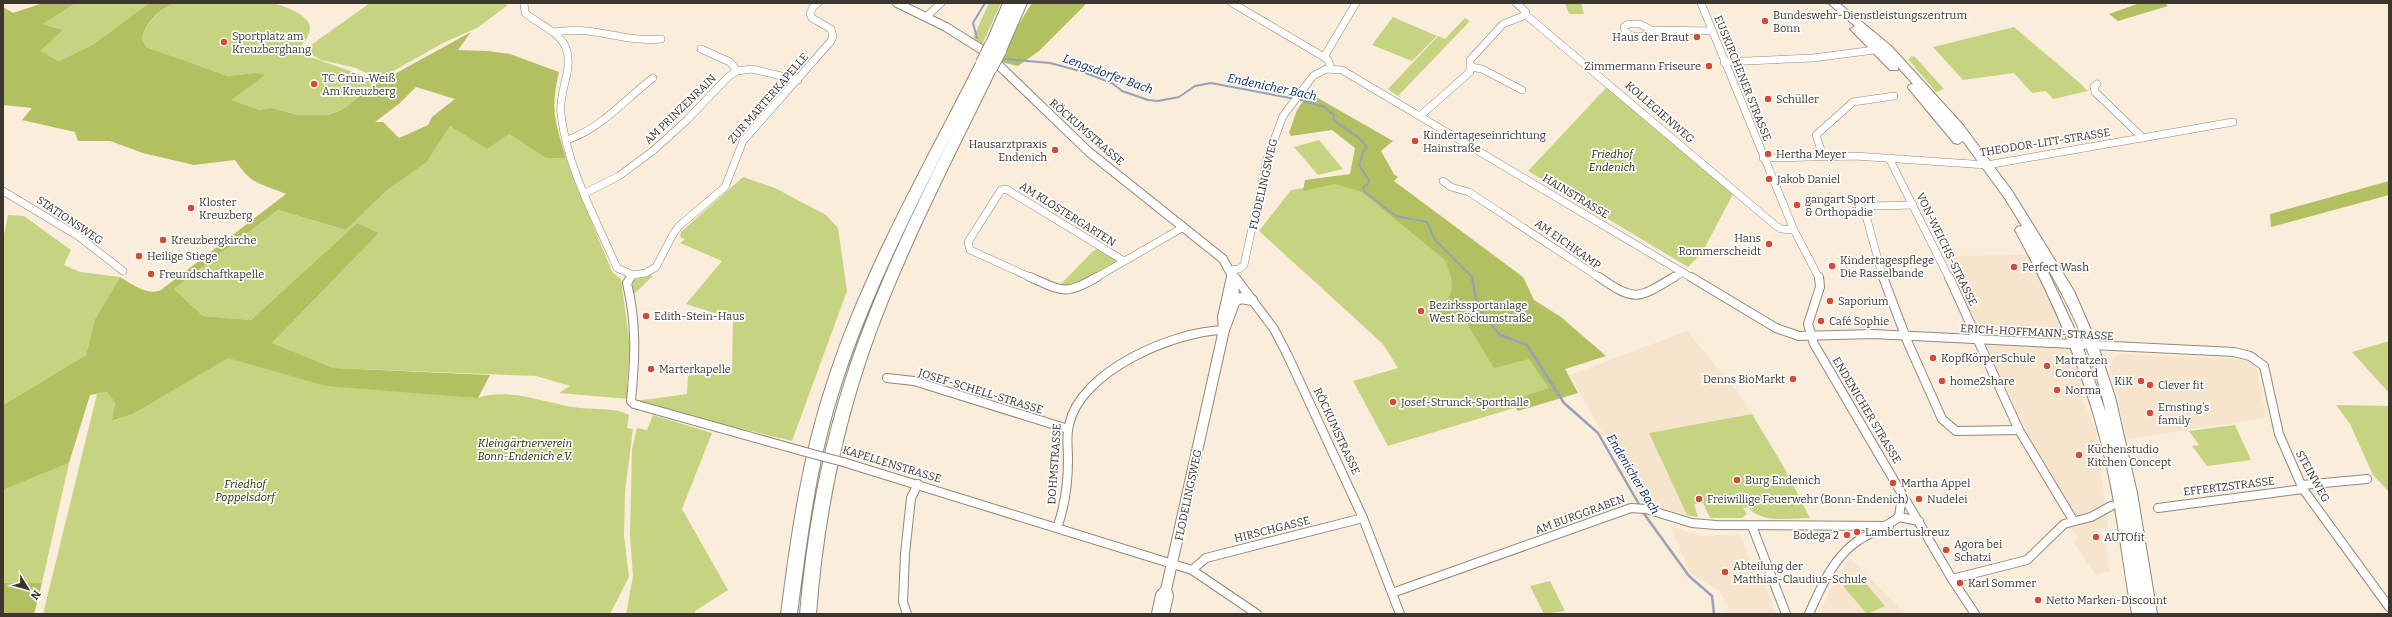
<svg xmlns="http://www.w3.org/2000/svg" width="2392" height="617" font-family="Bitter,serif">
<style>
.built{fill:#f7e4cc}
.green{fill:#c6d482}
.forest{fill:#b2c061;fill-rule:evenodd}
.lines{fill:none;stroke-linecap:round;stroke-linejoin:round}
.stream-far1{stroke:#98a2b6;stroke-width:2}
.stream{stroke:#98a2b6;stroke-width:2.5}
.minor-far1-casing{stroke:#948778;stroke-width:8}
.minor-casing{stroke:#948778;stroke-width:10}
.tertiary-far1-casing{stroke:#948778;stroke-width:10}
.tertiary-casing{stroke:#948778;stroke-width:12}
.primary-casing{stroke:#948778;stroke-width:2}
.motorway-casing{stroke:#948778;stroke-width:2}
.minor-far1{stroke:#fff;stroke-width:7}
.minor{stroke:#fff;stroke-width:8}
.tertiary-far1{stroke:#fff;stroke-width:8}
.tertiary{stroke:#fff;stroke-width:10}
.primary{fill:#fff;fill-rule:evenodd}
.motorway{fill:#fff;fill-rule:evenodd}
.minor-bridge-casing{stroke:#948778;stroke-width:10;stroke-linecap:butt}
.motorway-bridge-casing{stroke:#948778;stroke-width:14;stroke-linecap:butt}
.minor-bridge{stroke:#fff;stroke-width:8}
.motorway-bridge{stroke:#fff;stroke-width:12}
.poi-dot{fill:#d64a35;stroke:#fdfdfd;stroke-width:1.5}
.labels{text-anchor:middle;stroke-width:3.5;stroke-linejoin:round;paint-order:stroke}
.poi-label{font-size:11px;fill:#3c362f;stroke:#fdfdfd;text-anchor:start}
.street-label{font-size:11px;fill:#3c362f;stroke:#fdfdfd}
.park-label{font-size:11px;font-style:italic;fill:#292e05;stroke:#fdfdfd}
.water-label{font-size:12px;font-style:italic;fill:#052869;stroke:#fdfdfd}
</style>
<rect width="100%" height="100%" fill="#fbeddc"/>
<g class="built">
<polygon points="2028,255 2050,299 2075,364 2081,384 2083,400 2096,430 2108,527 2098,530 2106,541 2110,571 2096,575 2074,543 2079,537 2070,528 2082,526 2023,424 1945,256"/>
<polygon points="1687,331 1739,394 1752,414 1649,433 1687,515 1641,502 1570,375"/>
<polygon points="2120,354 2242,359 2250,362 2257,369 2266,418 2127,439 2110,367 2114,358"/>
<polygon points="1670,526 1701,536 1740,534 1754,570 1759,570 1776,614 1727,614 1728,604 1719,591 1690,573"/>
<polygon points="1850,558 1905,614 1819,614 1834,582"/>
</g>
<g class="green">
<polygon points="76,3 149,3 94,44 59,61 39,51 63,30 43,24"/>
<path d="M175,3C206,3 239,0 270,3C280,4 309,14 310,27C310,38 302,44 296,52L379,81L342,110L326,115H298L272,108L258,110L230,100L255,73L228,76L146,47L142,38C147,22 159,9 175,3Z"/>
<polygon points="370,3 501,3 508,5 477,28 445,42 379,79 356,68 321,60 304,50"/>
<polygon points="989,3 1001,3 982,45 973,38"/>
<polygon points="1565,3 1581,3 1584,14 1569,14"/>
<polygon points="1393,17 1437,36 1412,61 1372,45"/>
<polygon points="1465,18 1470,21 1398,96 1388,89 1438,36 1445,39"/>
<polygon points="2014,27 2081,84 2088,91 2053,99 2046,91 2032,93 2014,73 1963,80 1933,47"/>
<polygon points="1914,56 1944,89 1936,92 1908,59"/>
<polygon points="1607,87 1733,194 1702,253 1688,267 1528,171"/>
<polygon points="450,126 487,148 509,134 546,158 566,158 612,272 621,279 630,346 627,383 629,399 559,393 570,386 536,376 334,368 272,343 379,233 357,223 251,320 203,316 174,289 278,210 346,230 386,191 427,162"/>
<polygon points="1319,140 1343,169 1318,175 1294,147"/>
<polygon points="743,177 775,188 826,215 838,228 847,291 792,441 646,406 636,401 687,394 688,376 732,370 733,319 686,304 722,261 680,243 685,239 680,237 681,232"/>
<polygon points="1349,181 1470,278 1558,395 1388,446 1353,381 1398,368 1383,344 1259,231 1291,190"/>
<polygon points="8,215 24,216 71,250 64,265 80,272 120,277 95,319 86,355 3,405 3,240"/>
<path d="M1099,248L1115,259V263C1098,274 1080,286 1059,286L1093,251Z"/>
<polygon points="650,275 653,276 635,293 632,291 634,280"/>
<polygon points="2389,341 2389,393 2352,352"/>
<path d="M228,357L270,369L477,398C512,387 546,404 580,408C596,410 614,407 629,415L627,428L633,429L625,492L624,535L629,577L610,614H43L97,394L107,392L115,403L113,421L133,414Z"/>
<polygon points="2336,405 2389,406 2389,492 2373,475 2350,424"/>
<path d="M1752,414L1785,469L1810,518C1791,518 1760,524 1748,507L1743,508L1747,514L1742,518H1710L1703,503L1694,504L1698,517L1687,515L1649,433Z"/>
<polygon points="653,415 712,433 682,509 728,590 695,611 696,614 626,614 633,576 630,536 632,449 637,428 647,430"/>
<polygon points="2235,425 2251,460 2207,466 2192,446 2199,445 2189,431"/>
<polygon points="69,463 42,583 3,583 3,490"/>
<polygon points="1861,578 1885,606 1867,614 1843,586"/>
<polygon points="1550,581 1565,611 1544,614 1530,586"/>
</g>
<g class="forest">
<path d="M43,3H76L43,24L63,30L40,51L59,61L94,44L149,3H175C159,9 146,22 142,38L146,47L228,76L255,73L265,75L231,100L259,110L272,108L298,115H327L342,110L371,87L471,32L458,50L488,51L510,54L559,72C550,111 555,121 566,158H546L509,134L487,149L450,126L427,162L386,191L346,230L278,210L174,289L203,316L251,320L357,223L379,233L272,343L334,368L490,375L478,398L326,386L228,358L133,414L112,421L115,403L107,392L90,395L69,463L3,490V405L86,355L95,319L120,277C132,284 147,296 161,290L286,194C260,183 252,186 235,160L194,165L143,153L110,141H78L75,132L22,120L32,108L3,105V7L13,13ZM416,87L455,99L432,117L428,125L399,138L383,122H375L400,103Z"/>
<polygon points="1032,3 1087,3 1039,51 1018,66 1001,62 1010,38"/>
<polygon points="2140,3 2165,3 2168,6 2118,21 2109,14"/>
<path d="M1309,93L1393,141L1381,151L1394,174L1398,177L1394,181L1523,277L1534,300L1561,317L1606,356L1565,369L1578,393L1518,411L1511,401L1549,388L1529,359L1494,368L1461,314L1438,321C1437,303 1447,305 1451,292C1454,282 1449,270 1445,260L1362,192L1335,184L1303,191L1305,180L1350,174L1355,148L1332,130L1291,136L1289,133L1297,110Z"/>
<polygon points="2389,181 2389,195 2271,227 2270,214"/>
<polygon points="3,583 42,583 34,614 3,614"/>
</g>
<g class="lines">
<g class="stream-far1">
<polyline points="977,38 973,23 985,3"/>
<path d="M1004,59L1050,63L1080,71L1112,83L1122,91L1148,100L1158,101L1179,97L1195,86L1211,83L1301,100L1324,107L1334,115L1333,119C1344,130 1359,134 1367,148L1363,152L1359,165L1369,180L1368,184L1363,187L1365,192L1396,216L1427,222L1435,240L1473,278"/>
</g>
<g class="stream">
<polyline points="1472,277 1476,299 1482,313 1500,335 1527,345 1564,403 1598,433 1640,506"/>
<polyline points="1642,511 1689,576 1712,596 1714,614"/>
</g>
<g class="minor-far1-casing">
<g id="minor-far1">
<path d="M524,3L525,13C538,24 559,31 566,48C574,69 558,92 561,114C567,168 596,219 617,268L633,275L646,273L656,267L672,236L679,226L725,187L743,141L831,41L833,36L831,29L812,18L810,14L813,7L818,3"/>
<polyline points="1232,3 1324,57 1328,60 1331,68"/>
<polyline points="1516,3 1526,12 1526,15 1775,225 1781,229 1794,230"/>
<polyline points="1701,3 1794,230 1819,278"/>
<polyline points="926,17 941,3"/>
<polygon points="1628,24 1640,24 1651,30 1644,36 1632,36 1626,33 1624,27"/>
<polyline points="1651,30 1712,31"/>
<path d="M554,32C593,25 624,43 661,39"/>
<polyline points="701,49 730,62 737,71"/>
<polyline points="1324,57 1356,3"/>
<polyline points="1724,62 1813,58 1882,49"/>
<polyline points="1471,67 1482,69 1522,90"/>
<polyline points="2097,84 2094,87 2095,92 2143,138"/>
<polyline points="1421,115 1470,72 1470,60 1503,24 1526,15"/>
<path d="M567,140C602,128 624,100 653,78"/>
<polyline points="1823,156 1816,135 1853,102 1894,96"/>
<polyline points="1763,158 1855,156 1987,165 2233,122"/>
<polyline points="1889,158 1949,278"/>
<polyline points="1443,181 1451,187 1469,192 1600,278"/>
<polyline points="3,191 78,236 123,271"/>
<polyline points="585,193 619,176 654,150 687,120 728,77 737,71 752,69 798,80"/>
<polyline points="1230,270 1239,269 1244,265 1267,159 1283,116 1313,76 1326,69 1342,70 1692,278"/>
<polyline points="1233,274 1236,278"/>
<polyline points="630,278 632,276"/>
<polyline points="1032,278 970,250 968,242 1001,190 1006,189 1124,261"/>
<polyline points="1095,278 1182,228"/>
<polyline points="1673,278 1683,272"/>
<polyline points="1883,278 1865,212 1868,207 1873,206 1913,205"/>
</g>
</g>
<g class="minor-casing">
<g id="minor">
<path d="M631,277L627,283C637,325 635,358 631,401L634,404L802,451"/>
<path d="M1030,277C1062,291 1065,296 1097,277"/>
<polyline points="1235,277 1274,329 1287,354 1363,518 1400,614"/>
<path d="M1599,277C1635,302 1638,299 1674,277"/>
<polyline points="1691,277 1776,328 1799,336 1873,334 2234,352 2250,356 2264,366 2279,434 2303,489 2389,607"/>
<polyline points="1819,277 1820,287 1808,324 1814,344 1952,579 1975,614"/>
<polyline points="1883,277 1908,343 1942,419 1956,431 2019,430"/>
<polyline points="1949,277 2019,430 2073,520"/>
<polyline points="887,378 914,381 1068,429"/>
<polyline points="843,462 1192,570 1257,614"/>
<polyline points="2302,485 2367,479"/>
<polyline points="2158,508 2303,489"/>
<polyline points="1899,517 1902,496"/>
<polyline points="1899,517 1919,521"/>
<polyline points="1752,526 1786,614"/>
<path d="M1057,528C1065,506 1068,483 1068,459C1068,448 1066,436 1069,425C1080,371 1174,331 1224,330"/>
<polyline points="1192,570 1206,558 1363,518"/>
<polyline points="1952,579 2027,560 2064,524 2091,517 2111,506"/>
<polyline points="1392,593 1631,508 1646,509 1692,523 1716,525 1889,526"/>
<polyline points="907,614 903,602 905,554 911,498 918,484"/>
<path d="M1809,614C1821,587 1833,557 1859,540C1872,532 1886,527 1899,517"/>
</g>
</g>
<g class="tertiary-far1-casing">
<g id="tertiary-far1">
<polyline points="897,3 946,27 984,51 1089,152 1223,259 1233,278"/>
<polyline points="1232,278 1232,276"/>
</g>
</g>
<g class="tertiary-casing">
<g id="tertiary">
<polyline points="1233,302 1241,298 1252,300"/>
<polyline points="1224,330 1234,303 1233,277"/>
<polyline points="1157,614 1161,595 1166,590"/>
<polyline points="1164,614 1168,596 1166,590 1224,330 1223,317 1232,277"/>
</g>
</g>
<g class="primary-casing">
<path id="primary" d="M1828,3H1839L1891,46L1963,125L2012,191L2074,291L2098,346L2115,397L2137,493L2157,614H2132C2123,565 2118,516 2107,467C2089,383 2056,305 2015,230L2017,227L2022,226L2004,197L1963,141L1958,144L1954,143L1909,89L1908,87L1909,85L1913,84L1898,67V70H1890L1852,31L1850,29L1855,26ZM2043,261C2072,308 2095,360 2106,413L2082,345Z"/>
</g>
<g class="motorway-casing">
<g id="motorway">
<polygon points="1003,3 1015,3 997,44 1015,3 1027,3 1006,51 1000,55 994,51 997,45 991,49 985,45"/>
<path d="M982,59L986,60L987,66L991,64L997,68C953,159 906,248 872,343C841,431 823,521 816,614H800C808,521 826,430 858,343C885,269 920,198 955,128C913,211 871,293 842,382C817,457 807,536 797,614H781C791,536 802,458 827,383C863,271 923,168 976,63Z"/>
</g>
</g>
<use href="#minor-far1" class="minor-far1"/>
<use href="#minor" class="minor"/>
<use href="#tertiary-far1" class="tertiary-far1"/>
<use href="#tertiary" class="tertiary"/>
<use href="#primary" class="primary"/>
<use href="#motorway" class="motorway"/>
<g class="minor-bridge-casing">
<polyline id="minor-bridge" points="802,451 843,462"/>
</g>
<g class="motorway-bridge-casing">
<g id="motorway-bridge">
<polyline points="982,63 991,45"/>
<polyline points="991,68 1000,51"/>
</g>
</g>
<use href="#minor-bridge" class="minor-bridge"/>
<use href="#motorway-bridge" class="motorway-bridge"/>
</g>
<g class="poi-dot">
<circle cx="1765" cy="21" r="4"/>
<circle cx="1697" cy="37" r="4"/>
<circle cx="224" cy="42" r="4"/>
<circle cx="1709" cy="66" r="4"/>
<circle cx="314" cy="84" r="4"/>
<circle cx="1768" cy="99" r="4"/>
<circle cx="1415" cy="141" r="4"/>
<circle cx="1055" cy="150" r="4"/>
<circle cx="1768" cy="154" r="4"/>
<circle cx="1769" cy="179" r="4"/>
<circle cx="1797" cy="205" r="4"/>
<circle cx="191" cy="208" r="4"/>
<circle cx="163" cy="240" r="4"/>
<circle cx="1769" cy="244" r="4"/>
<circle cx="139" cy="256" r="4"/>
<circle cx="1832" cy="266" r="4"/>
<circle cx="2014" cy="267" r="4"/>
<circle cx="151" cy="274" r="4"/>
<circle cx="1830" cy="301" r="4"/>
<circle cx="1421" cy="311" r="4"/>
<circle cx="646" cy="316" r="4"/>
<circle cx="1821" cy="321" r="4"/>
<circle cx="1933" cy="358" r="4"/>
<circle cx="2047" cy="366" r="4"/>
<circle cx="651" cy="369" r="4"/>
<circle cx="1793" cy="379" r="4"/>
<circle cx="1942" cy="381" r="4"/>
<circle cx="2141" cy="381" r="4"/>
<circle cx="2150" cy="385" r="4"/>
<circle cx="2057" cy="390" r="4"/>
<circle cx="1393" cy="402" r="4"/>
<circle cx="2150" cy="413" r="4"/>
<circle cx="2079" cy="455" r="4"/>
<circle cx="1737" cy="480" r="4"/>
<circle cx="1893" cy="483" r="4"/>
<circle cx="1699" cy="499" r="4"/>
<circle cx="1919" cy="499" r="4"/>
<circle cx="1857" cy="532" r="4"/>
<circle cx="1847" cy="535" r="4"/>
<circle cx="2096" cy="537" r="4"/>
<circle cx="1946" cy="550" r="4"/>
<circle cx="1725" cy="572" r="4"/>
<circle cx="1960" cy="583" r="4"/>
<circle cx="2038" cy="600" r="4"/>
</g>
<g class="labels">
<g class="poi-label">
<text x="1773" y="19">Bundeswehr-Dienstleistungszentrum<tspan x="1773" dy="13">Bonn</tspan></text>
<text x="232" y="40">Sportplatz am<tspan x="232" dy="13">Kreuzberghang</tspan></text>
<text x="1689" y="41" text-anchor="end">Haus der Braut</text>
<text x="1701" y="70" text-anchor="end">Zimmermann Friseure</text>
<text x="322" y="82">TC Grün-Weiß<tspan x="322" dy="13">Am Kreuzberg</tspan></text>
<text x="1776" y="103">Schüller</text>
<text x="1423" y="139">Kindertageseinrichtung<tspan x="1423" dy="13">Hainstraße</tspan></text>
<text x="1047" y="148" text-anchor="end">Hausarztpraxis<tspan x="1047" dy="13">Endenich</tspan></text>
<text x="1776" y="158">Hertha Meyer</text>
<text x="1777" y="183">Jakob Daniel</text>
<text x="1805" y="203">gangart Sport<tspan x="1805" dy="13">&amp; Orthopädie</tspan></text>
<text x="199" y="206">Kloster<tspan x="199" dy="13">Kreuzberg</tspan></text>
<text x="1761" y="242" text-anchor="end">Hans<tspan x="1761" dy="13">Rommerscheidt</tspan></text>
<text x="171" y="244">Kreuzbergkirche</text>
<text x="147" y="260">Heilige Stiege</text>
<text x="1840" y="264">Kindertagespflege<tspan x="1840" dy="13">Die Rasselbande</tspan></text>
<text x="2022" y="271">Perfect Wash</text>
<text x="159" y="278">Freundschaftkapelle</text>
<text x="1838" y="305">Saporium</text>
<text x="1429" y="309">Bezirkssportanlage<tspan x="1429" dy="13">West Röckumstraße</tspan></text>
<text x="654" y="320">Edith-Stein-Haus</text>
<text x="1829" y="325">Café Sophie</text>
<text x="1941" y="362">KopfKörperSchule</text>
<text x="2055" y="364">Matratzen<tspan x="2055" dy="13">Concord</tspan></text>
<text x="659" y="373">Marterkapelle</text>
<text x="1785" y="383" text-anchor="end">Denns BioMarkt</text>
<text x="1950" y="385">home2share</text>
<text x="2133" y="385" text-anchor="end">KiK</text>
<text x="2158" y="389">Clever fit</text>
<text x="2065" y="394">Norma</text>
<text x="1401" y="406">Josef-Strunck-Sporthalle</text>
<text x="2158" y="411">Ernsting's<tspan x="2158" dy="13">family</tspan></text>
<text x="2087" y="453">Küchenstudio<tspan x="2087" dy="13">Kitchen Concept</tspan></text>
<text x="1745" y="484">Burg Endenich</text>
<text x="1901" y="487">Martha Appel</text>
<text x="1707" y="503">Freiwillige Feuerwehr (Bonn-Endenich)</text>
<text x="1927" y="503">Nudelei</text>
<text x="1865" y="536">Lambertuskreuz</text>
<text x="1839" y="539" text-anchor="end">Bodega 2</text>
<text x="2104" y="541">AUTOfit</text>
<text x="1954" y="548">Agora bei<tspan x="1954" dy="13">Schatzi</tspan></text>
<text x="1733" y="570">Abteilung der<tspan x="1733" dy="13">Matthias-Claudius-Schule</tspan></text>
<text x="1968" y="587">Karl Sommer</text>
<text x="2046" y="604">Netto Marken-Discount</text>
</g>
<g class="street-label">
<text transform="translate(1743 78) rotate(68)" y="4">EUSKIRCHENER STRASSE</text>
<text transform="translate(768 98) rotate(-49)" y="4">ZUR MARTERKAPELLE</text>
<text transform="translate(680 109) rotate(-44)" y="4">AM PRINZENRAIN</text>
<text transform="translate(1660 112) rotate(41)" y="4">KOLLEGIENWEG</text>
<text transform="translate(1087 132) rotate(41)" y="4">RÖCKUMSTRASSE</text>
<text transform="translate(2045 142) rotate(-9)" y="4">THEODOR-LITT-STRASSE</text>
<text transform="translate(1263 184) rotate(-77)" y="4">FLODELINGSWEG</text>
<text transform="translate(1576 196) rotate(31)" y="4">HAINSTRASSE</text>
<text transform="translate(1068 214) rotate(32)" y="4">AM KLOSTERGARTEN</text>
<text transform="translate(70 220) rotate(34)" y="4">STATIONSWEG</text>
<text transform="translate(1568 244) rotate(35)" y="4">AM EICHKAMP</text>
<text transform="translate(1947 249) rotate(64)" y="4">VON-WEICHS-STRASSE</text>
<text transform="translate(2037 332) rotate(3)" y="4">ERICH-HOFFMANN-STRASSE</text>
<text transform="translate(981 391) rotate(17)" y="4">JOSEF-SCHELL-STRASSE</text>
<text transform="translate(1867 410) rotate(59)" y="4">ENDENICHER STRASSE</text>
<text transform="translate(1337 431) rotate(65)" y="4">RÖCKUMSTRASSE</text>
<text transform="translate(892 464) rotate(17)" y="4">KAPELLENSTRASSE</text>
<text transform="translate(1054 464) rotate(-86)" y="4">DOHMSTRASSE</text>
<text transform="translate(2313 476) rotate(61)" y="4">STEINWEG</text>
<text transform="translate(2229 486) rotate(-7)" y="4">EFFERTZSTRASSE</text>
<text transform="translate(1188 495) rotate(-78)" y="4">FLODELINGSWEG</text>
<text transform="translate(1580 514) rotate(-20)" y="4">AM BURGGRABEN</text>
<text transform="translate(1272 529) rotate(-14)" y="4">HIRSCHGASSE</text>
</g>
<g class="park-label">
<text x="1612" y="158">Friedhof<tspan x="1612" dy="13">Endenich</tspan></text>
<text x="525" y="447">Kleingärtnerverein<tspan x="525" dy="13">Bonn-Endenich e.V.</tspan></text>
<text x="245" y="488">Friedhof<tspan x="245" dy="13">Poppelsdorf</tspan></text>
</g>
<g class="water-label">
<text transform="translate(1108 74) rotate(20)" y="4">Lengsdorfer Bach</text>
<text transform="translate(1272 87) rotate(12)" y="4">Endenicher Bach</text>
<text transform="translate(1633 474) rotate(59)" y="4">Endenicher Bach</text>
</g>
</g>
<rect width="2392" height="617" fill="none" stroke="#3c362f" stroke-width="8"/>
<g transform="translate(28 589) rotate(127)" stroke="#fdfdfd" stroke-width="3" paint-order="stroke">
<path d="M0-3L7 15L0 10L-7 15Z" fill="#3c362f"/>
<text y="-6" font-size="11" font-weight="bold" text-anchor="middle" fill="#3c362f">N</text>
</g>
</svg>
